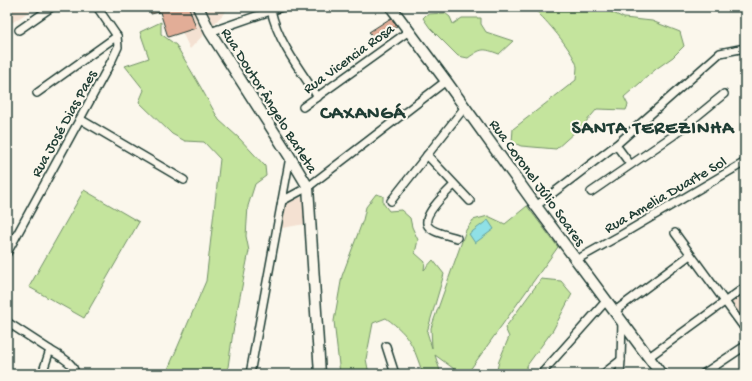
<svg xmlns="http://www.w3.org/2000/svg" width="752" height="381" font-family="'Gochi Hand',sans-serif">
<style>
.built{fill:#f4e1d2}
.green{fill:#c4e49d;stroke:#729068}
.water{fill:#8fe0e6;stroke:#629f9f}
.building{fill:#e2ad97;stroke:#1f3d34}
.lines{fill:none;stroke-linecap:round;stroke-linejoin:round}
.street-casing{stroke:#1f3d34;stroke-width:10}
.secondary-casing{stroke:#1f3d34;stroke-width:13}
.street{stroke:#fbf7ec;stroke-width:7}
.secondary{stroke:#fbf7ec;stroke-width:10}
.labels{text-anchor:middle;stroke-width:4;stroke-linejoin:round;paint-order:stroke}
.street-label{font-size:15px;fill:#1f3d34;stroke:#fbf7ec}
.district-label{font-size:19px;font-weight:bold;letter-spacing:1px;fill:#1f3d34;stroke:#fbf7ec}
</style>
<rect width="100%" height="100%" fill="#fbf7ec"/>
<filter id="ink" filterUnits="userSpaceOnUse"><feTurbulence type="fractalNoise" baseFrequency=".025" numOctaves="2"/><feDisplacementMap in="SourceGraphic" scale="8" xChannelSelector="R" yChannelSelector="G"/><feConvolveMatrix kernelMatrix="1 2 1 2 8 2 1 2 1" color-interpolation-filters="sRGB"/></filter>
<g filter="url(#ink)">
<g class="built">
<polygon points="7,7 36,7 7,26"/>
<polygon points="170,7 230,7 190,49"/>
<polygon points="302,197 305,224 282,228 285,201"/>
<polygon points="745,291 745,325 729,302"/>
</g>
<g class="green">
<path d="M546,7H600L624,18L652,21L680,32L684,46L673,57L656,69L624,97L628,105L626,110L597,109L585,123L556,149L521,146L512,142L513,129L576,80C576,76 577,71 577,67C576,55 548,22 538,13Z"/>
<path d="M445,13L450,17L453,24L462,18H481V24L486,32L513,41L499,54C483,48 482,48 468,58L458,56L430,28L423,18L427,14Z"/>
<polygon points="161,22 161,34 176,45 200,86 219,120 239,138 265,166 266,176 255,184 248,206 246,236 249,251 233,332 227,374 166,374 206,281 220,159 204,142 185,141 172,134 139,102 144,90 125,66 149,58 140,32"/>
<polygon points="84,190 139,222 84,318 29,287"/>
<path d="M376,194L383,196V203L389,211L401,210L410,218L412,227L418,240L415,253L425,262L424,270L433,260L444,274L427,332L432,348L431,328L466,230L473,220L488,216L505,224L527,206L558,247L467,374H461L435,355L441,374H423C413,346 411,336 386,318L373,323L366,359L369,374H340L334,321L342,276L363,220L366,207Z"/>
<polygon points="541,279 561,281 572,294 553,330 528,364 523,374 496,374 499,361 509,337 505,328"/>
</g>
<polygon class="water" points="488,220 494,229 475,243 469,234"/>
<g class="building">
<polygon points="150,7 189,7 196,28 168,37 160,12 151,14"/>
<polygon points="391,18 397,26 376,39 369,32"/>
</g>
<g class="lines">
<g class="street-casing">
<g id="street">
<path d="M271,10C278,42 300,70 318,97"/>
<polyline points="19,30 52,7"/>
<polyline points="210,32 282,7"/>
<polyline points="37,93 117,36"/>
<polyline points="303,107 409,31"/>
<polyline points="80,119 184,180"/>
<polyline points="616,145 630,164"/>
<polyline points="427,155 470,201"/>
<path d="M454,185C447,192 421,216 428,226C433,233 448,235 457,238"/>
<polyline points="591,192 674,135 724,94"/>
<polyline points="282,201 308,187 446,81"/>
<polyline points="391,201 465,107"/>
<polyline points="536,206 616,145 720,53 745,48"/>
<polyline points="675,233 745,329"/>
<polyline points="7,253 112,60 118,47 117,36 97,7"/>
<polyline points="576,260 621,235 745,162"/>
<polyline points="615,311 690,255"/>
<polyline points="7,322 50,350 42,374"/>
<polyline points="386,346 395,374"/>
<path d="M50,350C59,356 74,362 75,374"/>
<polyline points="649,357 745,287"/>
<polyline points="250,374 290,157"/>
<polyline points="541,374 607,300"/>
<polyline points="603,374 621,360"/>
<polyline points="620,374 621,360 622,320"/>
<polyline points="703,374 745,346"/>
</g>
</g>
<g class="secondary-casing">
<g id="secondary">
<polyline points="198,7 210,32 290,157 308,187 320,374"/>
<polyline points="391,7 446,81 536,206 661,374"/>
</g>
</g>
<use href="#street" class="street"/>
<use href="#secondary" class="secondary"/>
</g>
</g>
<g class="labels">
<g class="street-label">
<text transform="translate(348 58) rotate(-36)" y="5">Rua Vicencia Rosa</text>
<text transform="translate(270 100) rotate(58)" y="5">Rua Doutor Ângelo Barleta</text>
<text transform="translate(63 123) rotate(-61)" y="5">Rua José Dias Paes</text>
<text transform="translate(538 182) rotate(54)" y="5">Rua Coronel Júlio Soares</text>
<text transform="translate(665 194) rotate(-30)" y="5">Rua Amelia Duarte Sol</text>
</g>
<g class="district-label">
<text x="363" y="118">CAXANGÁ</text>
<text x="653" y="133">SANTA TEREZINHA</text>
</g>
</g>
<rect width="752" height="381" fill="none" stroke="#fbf7ec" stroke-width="24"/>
<rect x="12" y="12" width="728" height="357" fill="none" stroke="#1f3d34" stroke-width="1.5" filter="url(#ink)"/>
</svg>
